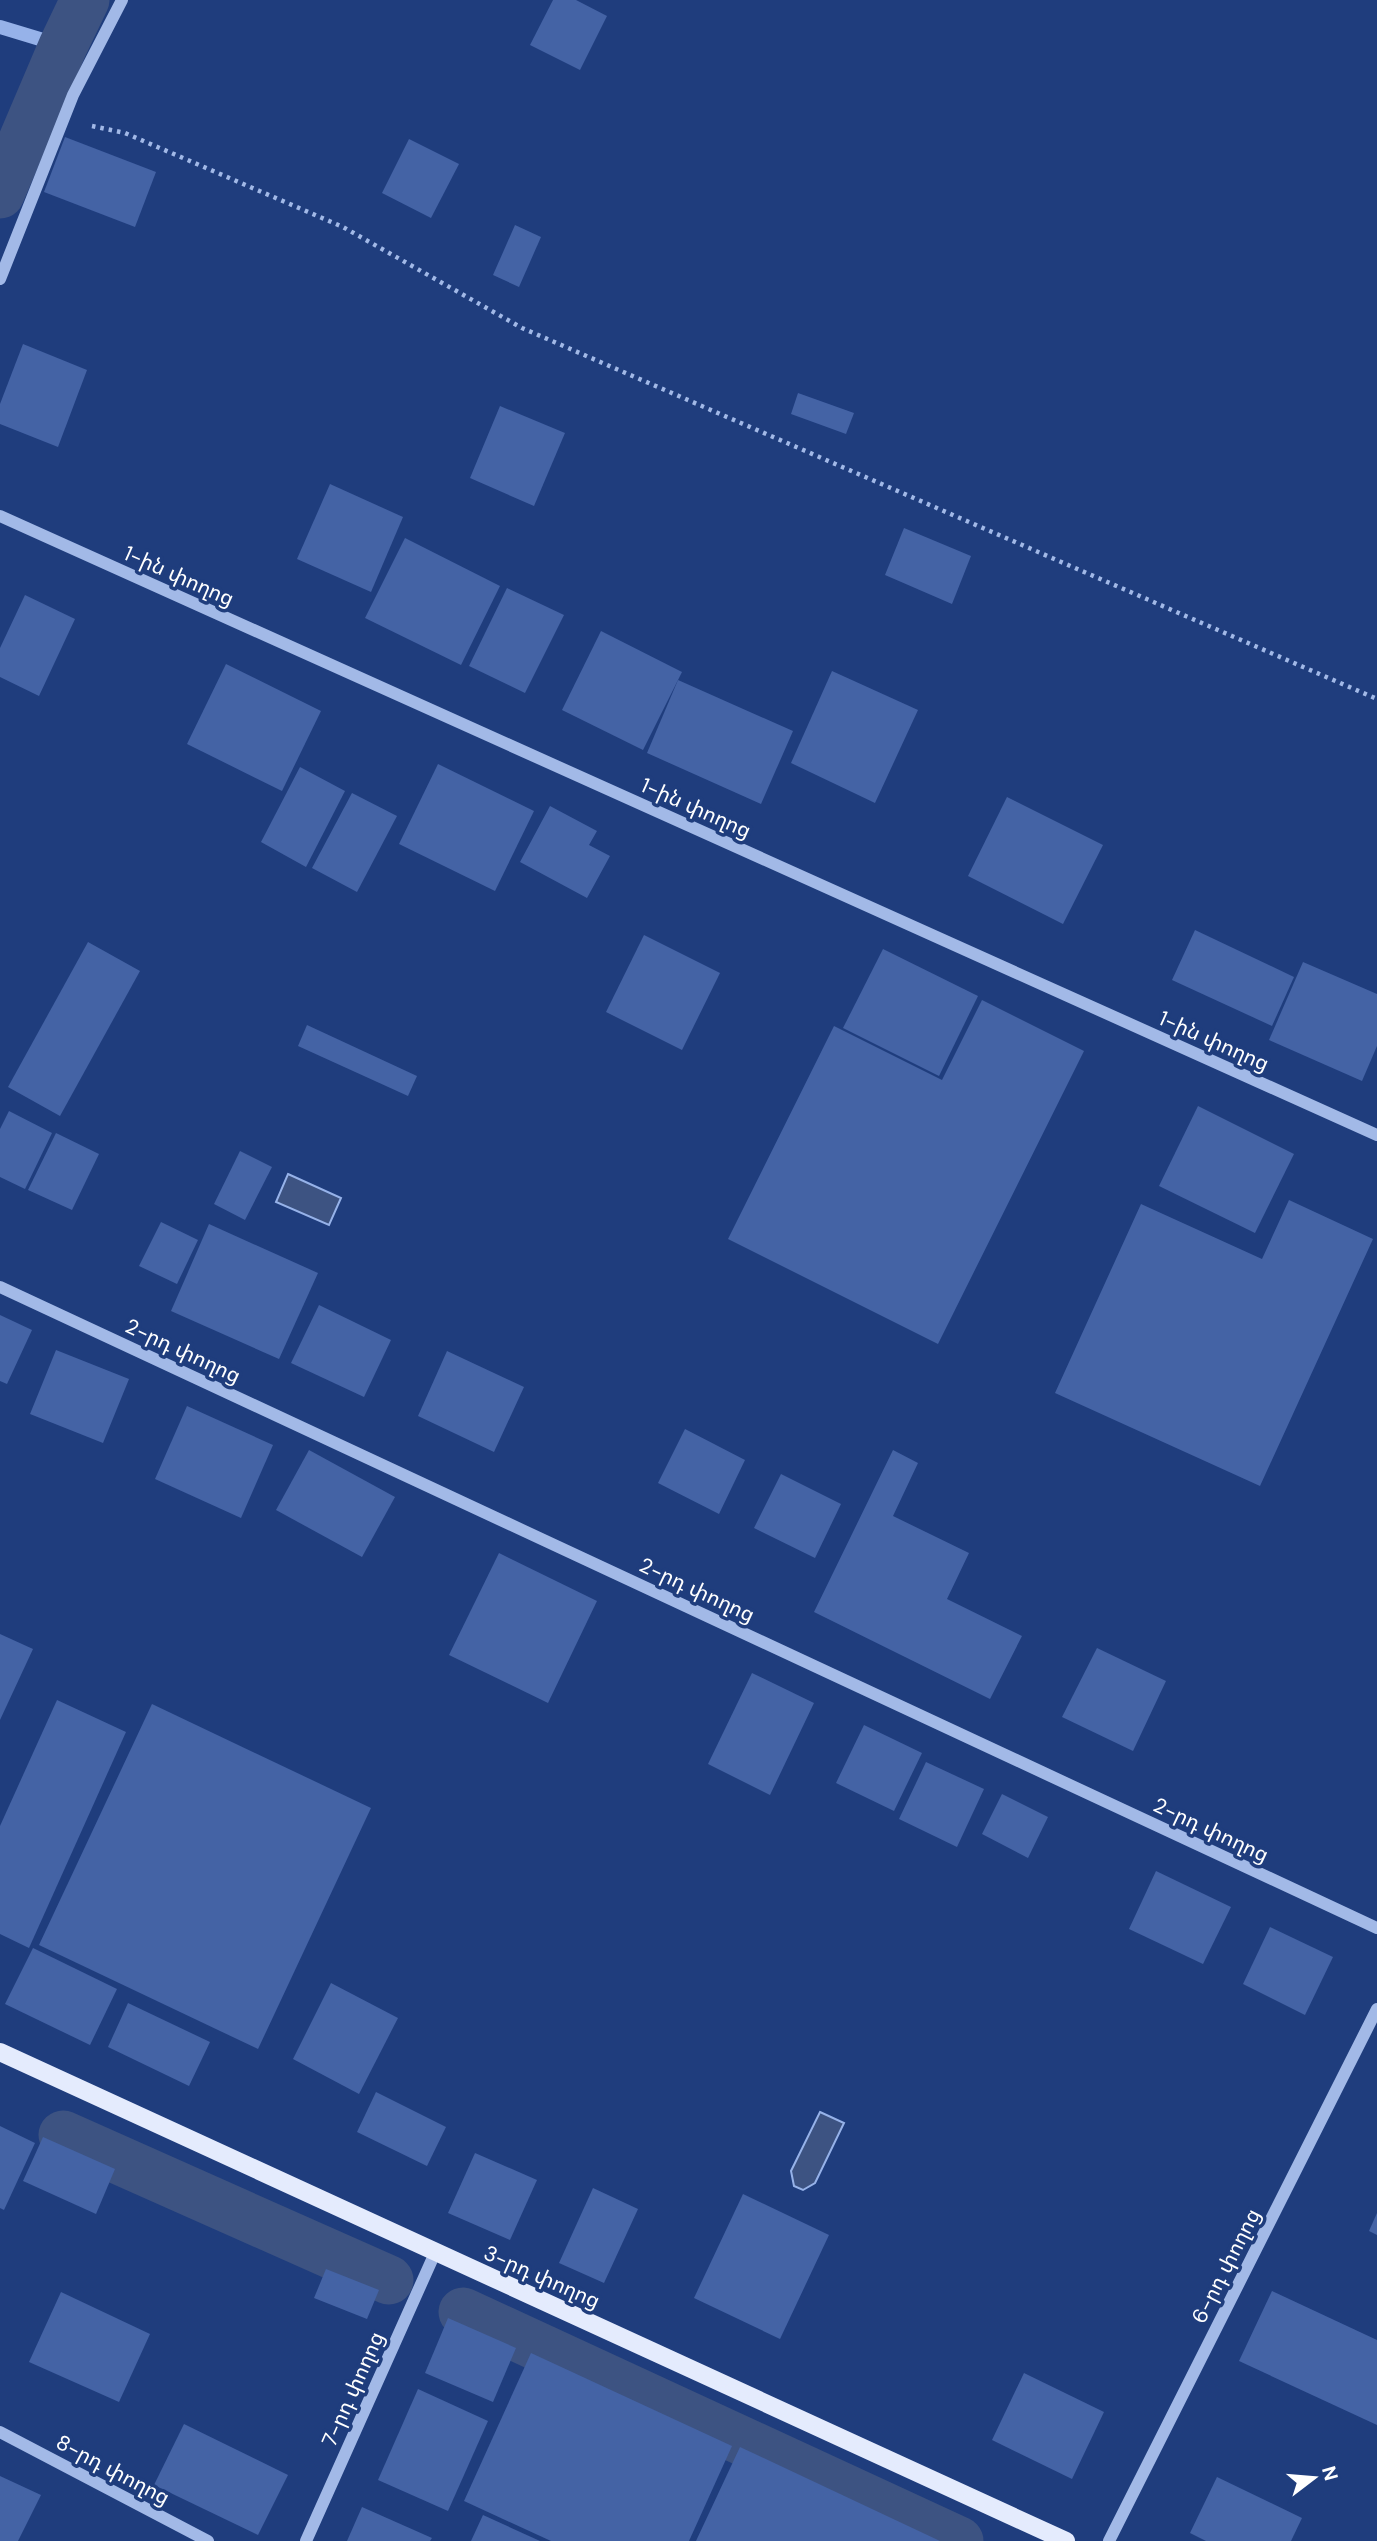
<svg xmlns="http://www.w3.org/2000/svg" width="1377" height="2541" font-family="'DM Sans','Noto Sans Armenian',sans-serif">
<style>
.water{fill:#3d5382;stroke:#96b2e9;stroke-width:2}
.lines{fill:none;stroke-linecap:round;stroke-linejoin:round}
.stream{stroke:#96b2e9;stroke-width:14}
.canal{stroke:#3d5382;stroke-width:49}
.building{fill:#4463a5}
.path{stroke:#a2b9e7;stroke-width:4.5;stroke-dasharray:3.5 5;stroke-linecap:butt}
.minor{stroke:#a2b9e7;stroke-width:12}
.major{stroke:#e4ebfd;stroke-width:18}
.labels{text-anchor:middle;stroke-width:7;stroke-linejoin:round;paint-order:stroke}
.street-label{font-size:21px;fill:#fff;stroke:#1f3d7d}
</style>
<rect width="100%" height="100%" fill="#1f3d7d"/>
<g class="water">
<polygon points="288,1174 341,1198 329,1225 276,1202"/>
<polygon points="820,2112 844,2123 815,2183 803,2190 794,2186 791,2171"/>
</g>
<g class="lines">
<polyline class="stream" points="0,27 63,46"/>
<g class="canal">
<polyline points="0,194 63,46 85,0"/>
<polyline points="63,2135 389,2280"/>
<polyline points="463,2312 959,2541"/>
</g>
</g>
<g class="building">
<polygon points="553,0 576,0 607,16 580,70 530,45"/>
<polygon points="65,137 156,172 135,227 44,192"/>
<polygon points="409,139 459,164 431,218 382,193"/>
<polygon points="515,225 541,237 519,287 493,275"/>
<polygon points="23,344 87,370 58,447 0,424 0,404"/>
<polygon points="798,393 854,413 846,434 791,414"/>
<polygon points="500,406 565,433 534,506 470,478"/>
<polygon points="330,484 403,517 371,592 297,559"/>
<polygon points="904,528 971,556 952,604 885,575"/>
<polygon points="405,538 500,586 461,665 365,618"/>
<polygon points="507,588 564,615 525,693 469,666"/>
<polygon points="25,595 75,619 39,696 0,677 0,648"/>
<polygon points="601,631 682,672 643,750 562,710"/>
<polygon points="226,664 321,711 282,791 187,744"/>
<polygon points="832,671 918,710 875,803 791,763"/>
<polygon points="678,680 793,731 761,804 647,753"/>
<polygon points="438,764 534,811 495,891 399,844"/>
<polygon points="300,767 345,791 306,867 261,842"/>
<polygon points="352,793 397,816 357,892 312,868"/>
<polygon points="1007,797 1103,845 1063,924 968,876"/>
<polygon points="550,806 597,831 589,845 610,856 587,898 520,862"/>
<polygon points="1195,930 1294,977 1272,1026 1172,980"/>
<polygon points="644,935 720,973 682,1050 606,1012"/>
<polygon points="88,942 140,971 60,1116 8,1087"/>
<polygon points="883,949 978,996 939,1076 843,1028"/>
<polygon points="1303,962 1377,994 1377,1046 1362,1081 1269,1040"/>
<polygon points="982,1000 1084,1051 938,1344 728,1239 834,1026 942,1080"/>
<polygon points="307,1025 417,1076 408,1096 298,1046"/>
<polygon points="1198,1106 1294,1154 1255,1233 1159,1186"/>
<polygon points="9,1111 52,1133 25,1189 0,1177 0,1129"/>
<polygon points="56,1133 99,1154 72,1210 28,1190"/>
<polygon points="240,1151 272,1167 245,1220 214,1204"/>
<polygon points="1289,1200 1373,1239 1260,1486 1055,1393 1141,1204 1262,1259"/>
<polygon points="161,1222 198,1240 177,1284 139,1266"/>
<polygon points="209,1224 318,1273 279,1359 171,1311"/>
<polygon points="319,1305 391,1340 364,1397 291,1363"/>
<polygon points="0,1315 32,1330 7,1384 0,1381"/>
<polygon points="56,1350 129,1379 103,1443 30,1414"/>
<polygon points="447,1351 524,1387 494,1452 418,1416"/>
<polygon points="187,1406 273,1445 241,1518 155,1479"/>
<polygon points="685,1429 745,1460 719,1514 658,1483"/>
<polygon points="309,1450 395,1497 362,1557 276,1510"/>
<polygon points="893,1450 918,1463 893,1516 969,1553 947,1599 1022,1636 990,1699 814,1612"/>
<polygon points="781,1474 841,1504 815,1558 754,1528"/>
<polygon points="499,1553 597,1601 548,1703 449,1655"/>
<polygon points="0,1634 33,1649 0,1720"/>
<polygon points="1097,1648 1166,1681 1133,1751 1062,1717"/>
<polygon points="752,1673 814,1703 770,1795 708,1764"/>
<polygon points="57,1700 126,1732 29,1948 0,1934 0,1826"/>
<polygon points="152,1704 371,1808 258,2049 39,1945"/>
<polygon points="864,1725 922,1753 894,1811 836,1783"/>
<polygon points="926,1762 984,1789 957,1847 899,1819"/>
<polygon points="1002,1794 1048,1817 1028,1858 982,1834"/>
<polygon points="1156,1871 1231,1907 1203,1964 1129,1929"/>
<polygon points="1270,1927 1333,1957 1305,2015 1243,1984"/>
<polygon points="33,1948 117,1989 90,2045 5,2004"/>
<polygon points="331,1983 398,2018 359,2094 293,2059"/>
<polygon points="128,2003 210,2042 189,2086 108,2047"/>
<polygon points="376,2092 446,2127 427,2166 357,2132"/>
<polygon points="0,2126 35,2143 4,2210 0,2208"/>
<polygon points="43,2137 115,2169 96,2214 23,2181"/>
<polygon points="475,2153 537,2180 510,2240 448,2213"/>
<polygon points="593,2188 638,2209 604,2283 559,2263"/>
<polygon points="743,2194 829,2235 780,2339 694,2298"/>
<polygon points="1377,2213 1377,2235 1369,2231"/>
<polygon points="326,2269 379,2290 367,2319 314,2298"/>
<polygon points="1272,2291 1377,2340 1377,2425 1239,2361"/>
<polygon points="61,2292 150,2334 119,2402 29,2362"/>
<polygon points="448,2318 516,2348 493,2402 425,2373"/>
<polygon points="531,2353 732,2446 689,2541 551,2541 464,2501"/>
<polygon points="1024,2373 1104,2412 1072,2479 992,2440"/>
<polygon points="418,2389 488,2421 448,2511 378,2480"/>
<polygon points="184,2424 288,2475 258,2535 154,2485"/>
<polygon points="740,2447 940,2541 696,2541"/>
<polygon points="0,2476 41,2495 18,2541 0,2541"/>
<polygon points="1217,2477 1302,2518 1291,2541 1206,2541 1190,2533"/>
<polygon points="362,2507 432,2538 430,2541 347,2541"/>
<polygon points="483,2515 540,2541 471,2541"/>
</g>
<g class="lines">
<polyline class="path" points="92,126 125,133 343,227 522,328 1377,699"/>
<g class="minor">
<polyline points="0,279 73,95 122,0"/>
<polyline points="0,516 1377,1135"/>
<polyline points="0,1287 1377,1928"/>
<polyline points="0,2432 208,2541"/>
<polyline points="306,2541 435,2253"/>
<polyline points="1109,2541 1377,2009"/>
</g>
<polyline class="major" points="0,2052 1066,2541"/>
</g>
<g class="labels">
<g class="street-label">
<text transform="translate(179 576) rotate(24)" y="7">1-ին փողոց</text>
<text transform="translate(696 808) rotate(24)" y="7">1-ին փողոց</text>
<text transform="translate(1214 1041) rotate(24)" y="7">1-ին փողոց</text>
<text transform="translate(183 1351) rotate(25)" y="7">2-րդ փողոց</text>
<text transform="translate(697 1590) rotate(25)" y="7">2-րդ փողոց</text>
<text transform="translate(1211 1830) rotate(25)" y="7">2-րդ փողոց</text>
<text transform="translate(1226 2266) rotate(-63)" y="7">6-րդ փողոց</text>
<text transform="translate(542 2277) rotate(24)" y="7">3-րդ փողոց</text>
<text transform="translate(353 2389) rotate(-66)" y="7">7-րդ փողոց</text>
<text transform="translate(113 2470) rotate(28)" y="7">8-րդ փողոց</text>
</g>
</g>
<g transform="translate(1314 2478) rotate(74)" stroke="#1f3d7d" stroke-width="5" paint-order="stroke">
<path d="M0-5L12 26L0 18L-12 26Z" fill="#ffffff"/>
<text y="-10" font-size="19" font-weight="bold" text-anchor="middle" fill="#ffffff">N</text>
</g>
</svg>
